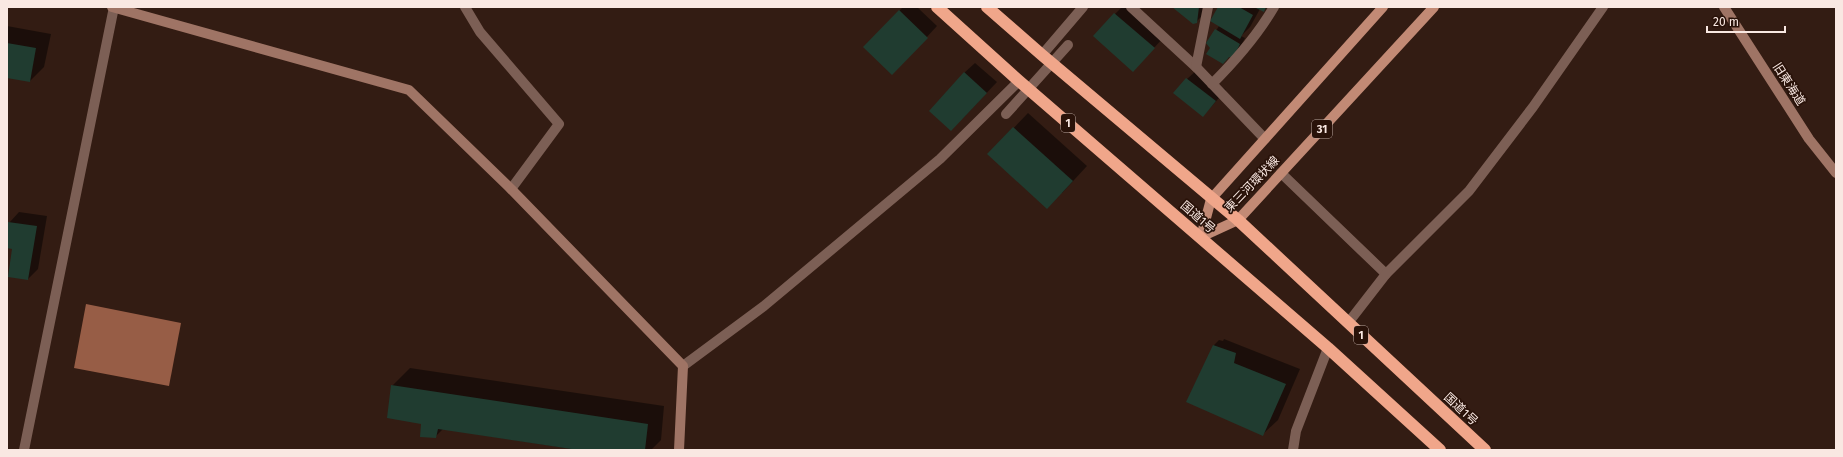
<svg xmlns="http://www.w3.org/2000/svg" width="1843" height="457" font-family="'Fira Sans','Noto Sans JP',sans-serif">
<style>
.water{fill:#975d46}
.shadow{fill:#0007}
.building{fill:#203c30}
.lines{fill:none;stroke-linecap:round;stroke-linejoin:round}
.street{stroke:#7c5f55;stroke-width:10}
.secondary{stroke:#9f7465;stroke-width:10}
.primary{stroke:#c28a75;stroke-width:10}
.highway{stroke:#f0a68a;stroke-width:12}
.labels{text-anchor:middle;stroke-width:3.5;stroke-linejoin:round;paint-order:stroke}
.shield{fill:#291209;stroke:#bba8a1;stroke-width:1}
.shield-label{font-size:11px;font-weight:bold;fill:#f9e8e2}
.street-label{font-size:12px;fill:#f9e8e2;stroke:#291209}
</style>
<rect width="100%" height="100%" fill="#331c13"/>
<polygon class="water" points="86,304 181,323 169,386 74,368"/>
<g class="shadow">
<polygon points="903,7 917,7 937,26 903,63 864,47"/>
<polygon points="1122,7 1130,7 1164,37 1143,60 1115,14"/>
<polygon points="1174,7 1208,7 1207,11 1196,22"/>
<polygon points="1219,7 1267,7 1264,11 1260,9 1250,27 1241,36 1245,38 1238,51 1212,48 1208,43 1219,26"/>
<polygon points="7,26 51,34 44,67 30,81 7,76"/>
<polygon points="975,63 997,82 962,119 964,73"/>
<polygon points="1198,69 1226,90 1203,116 1187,79"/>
<polygon points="1028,113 1087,166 1062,193 989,154"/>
<polygon points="19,212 47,216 38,269 28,279 13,248 7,247 9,223"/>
<polygon points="1224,339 1300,369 1278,420 1263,434 1187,401 1214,345 1219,340 1223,341"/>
<polygon points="410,368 664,406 661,440 651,450 579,450 443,429 435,437 422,423 392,386"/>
</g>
<g class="building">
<polygon points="1172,7 1199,7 1197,23 1193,24"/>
<polygon points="1218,7 1239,7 1253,15 1240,39 1210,21"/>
<polygon points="1254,7 1266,7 1264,12"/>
<polygon points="899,10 928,38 892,75 863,47"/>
<polygon points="1114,13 1155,48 1133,72 1093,36"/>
<polygon points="1215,29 1240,44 1233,58 1229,57 1223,64 1206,54 1210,48 1206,43"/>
<polygon points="7,43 36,48 30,82 7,78"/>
<polygon points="964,72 987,93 951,131 929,111"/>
<polygon points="1186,78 1216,101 1203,117 1173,93"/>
<polygon points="1013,127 1073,181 1047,209 987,154"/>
<polygon points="8,222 37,226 28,280 8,277 12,249 7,248"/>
<polygon points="1213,345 1236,353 1234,363 1286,384 1263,436 1186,402"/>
<polygon points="391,385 648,424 645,450 578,450 438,429 436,438 420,437 421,424 387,418"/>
</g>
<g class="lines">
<g class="street">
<polyline points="465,7 480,32 559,124 511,189"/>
<polyline points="1131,7 1196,67 1265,139"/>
<polyline points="1042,55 1083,7"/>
<polyline points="1196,67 1208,7"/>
<path d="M1212,84C1236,60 1257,36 1274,7"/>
<polyline points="1006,114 1068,45"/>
<polyline points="1281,173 1386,274"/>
<polyline points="1348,323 1386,274 1469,191 1533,107 1603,7"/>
<polyline points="683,366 764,306 940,159 1019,81"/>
<polyline points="24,450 114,7"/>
<polyline points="1293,450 1296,431 1328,348"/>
</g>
<g class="secondary">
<polyline points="112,7 409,90 511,189 683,366 679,450"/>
<polyline points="1724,7 1809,139 1836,173"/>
</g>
<g class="primary">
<polyline points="1201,237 1238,220 1434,7"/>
<polyline points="1201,237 1211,199 1383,7"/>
</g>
<g class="highway">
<polyline points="937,7 1019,81 1328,348 1440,450"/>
<polyline points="987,7 1042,55 1238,220 1485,450"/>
</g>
</g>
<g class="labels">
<g class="shield">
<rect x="1061" y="114" width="14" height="18" rx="3"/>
<rect x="1312" y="120" width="20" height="18" rx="3"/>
<rect x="1354" y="326" width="14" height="18" rx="3"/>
</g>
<g class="shield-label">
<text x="1068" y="127">1</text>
<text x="1322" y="133">31</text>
<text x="1361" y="339">1</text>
</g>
<g class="street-label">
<text transform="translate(1789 84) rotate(57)" y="4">旧東海道</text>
<text transform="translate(1252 184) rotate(-46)" y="4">東三河環状線</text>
<text transform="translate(1198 217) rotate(41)" y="4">国道1号</text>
<text transform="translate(1461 409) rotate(43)" y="4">国道1号</text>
</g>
</g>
<rect width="1843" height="457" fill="none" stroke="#f9e8e2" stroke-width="16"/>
<path d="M1707 26v6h78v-6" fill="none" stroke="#f9e8e2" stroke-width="2"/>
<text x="1713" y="26" font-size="12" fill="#f9e8e2" stroke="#291209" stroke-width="3" paint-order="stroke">20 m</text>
</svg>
